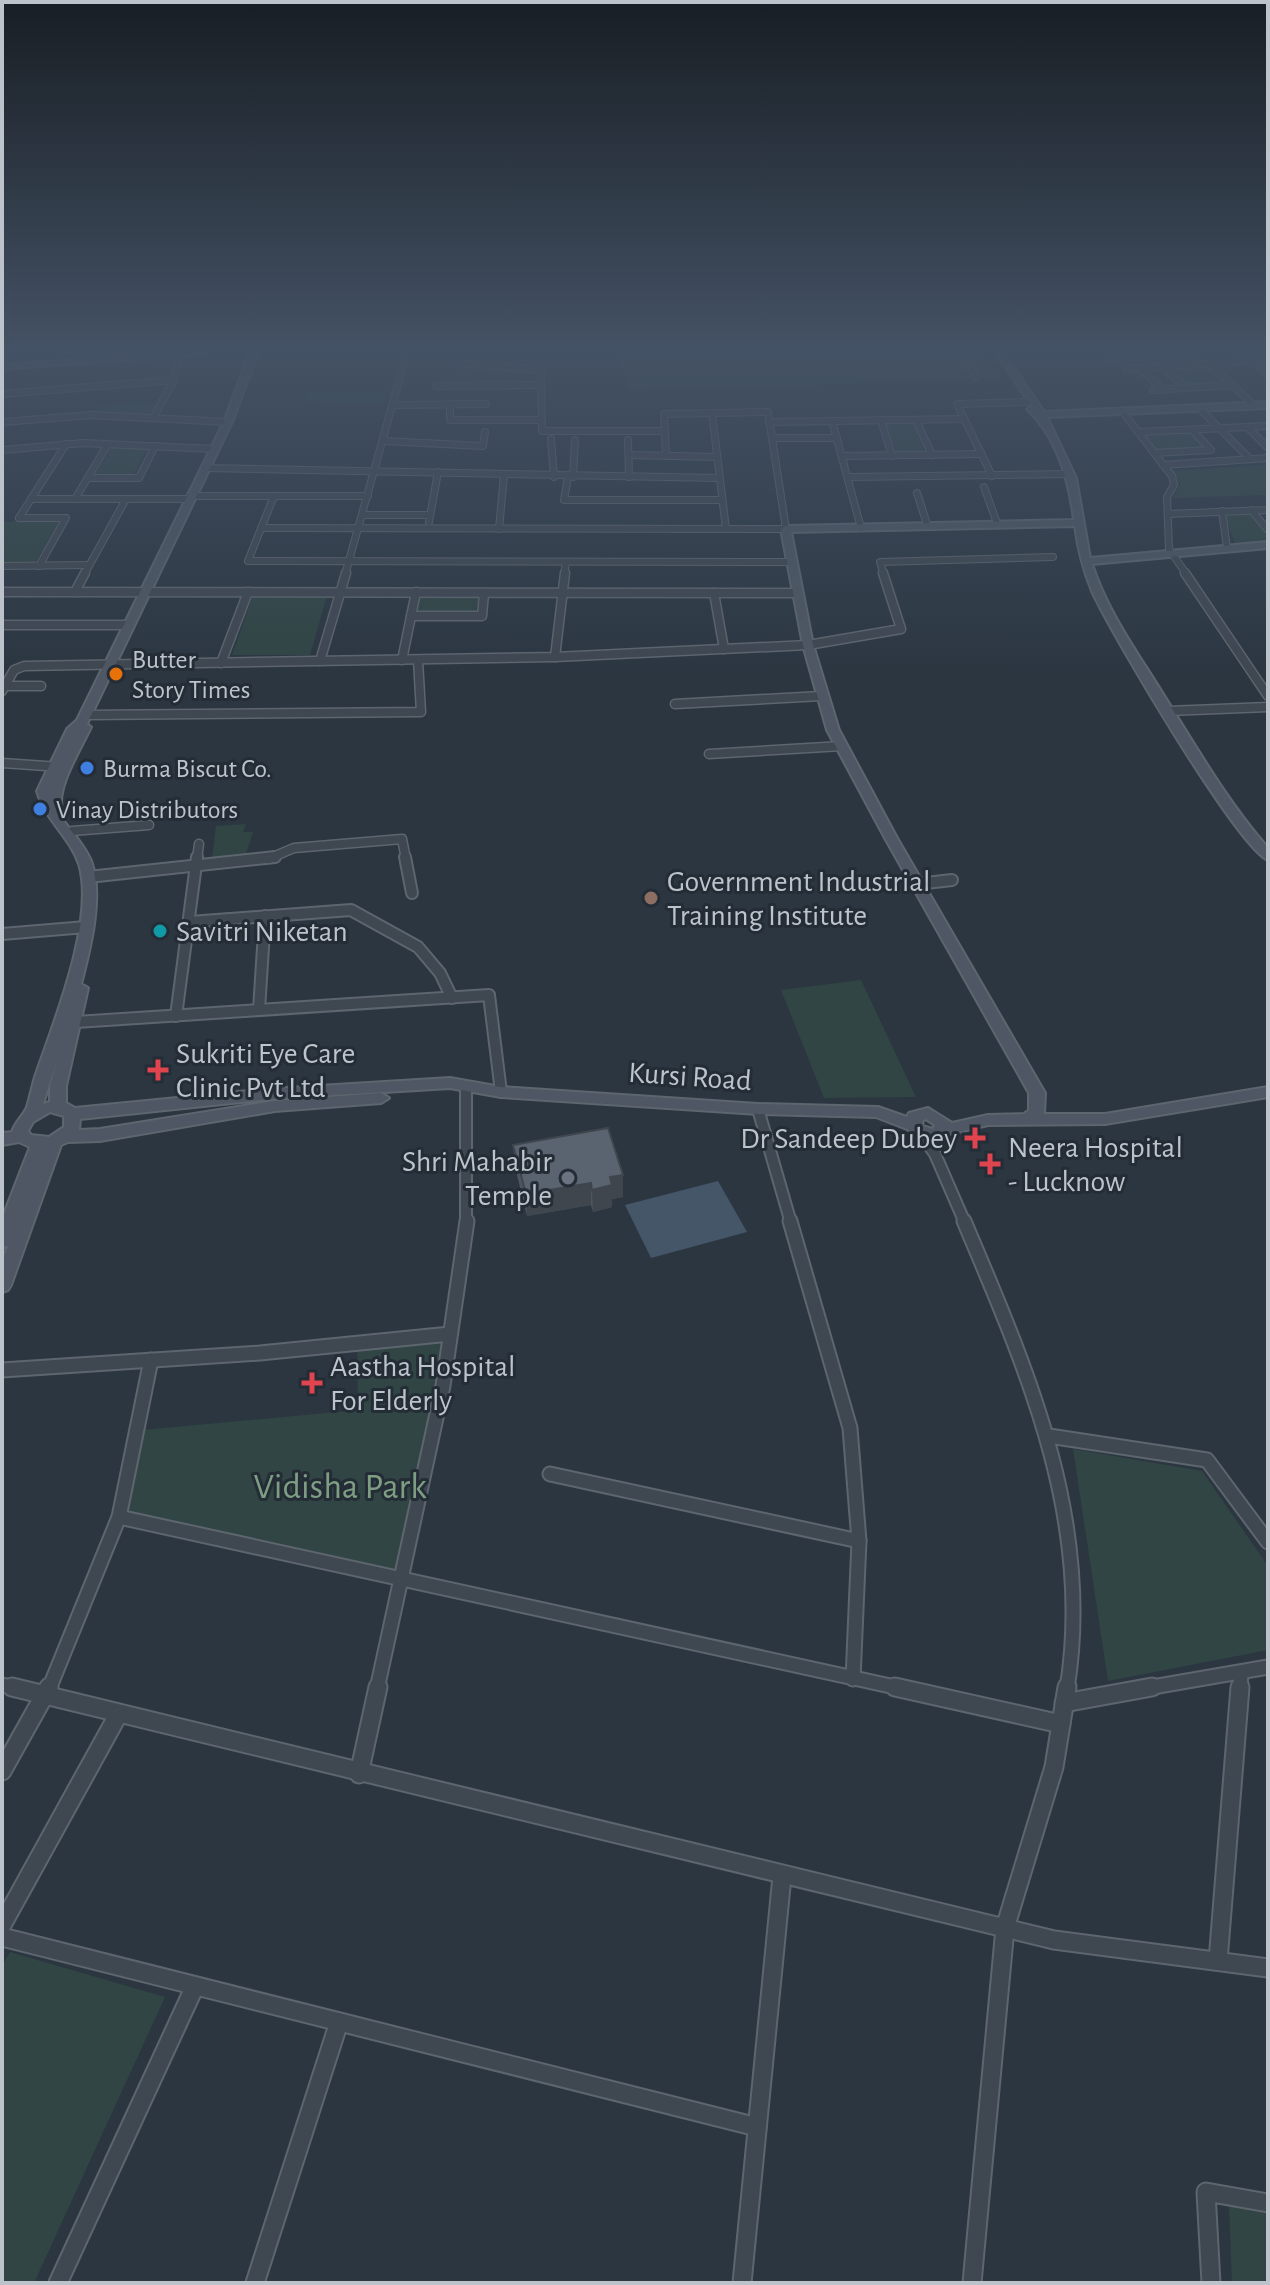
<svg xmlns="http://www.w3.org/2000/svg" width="1270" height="2285" font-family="'Alegreya Sans',sans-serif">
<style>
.green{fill:#304544}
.water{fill:#455669}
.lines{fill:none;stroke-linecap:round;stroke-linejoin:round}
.street-far4-casing{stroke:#5d656e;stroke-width:8}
.street-far3-casing{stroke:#5d656e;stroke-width:11}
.street-far2-casing{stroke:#5d656e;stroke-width:14}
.street-far1-casing{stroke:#5d656e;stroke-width:17}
.street-casing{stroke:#5d656e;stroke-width:21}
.secondary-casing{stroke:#5d656e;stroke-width:4}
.street-far4{stroke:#3f4751;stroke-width:6}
.street-far3{stroke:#3f4751;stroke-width:8}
.street-far2{stroke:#3f4751;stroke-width:10}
.street-far1{stroke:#3f4751;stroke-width:13}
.street{stroke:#3f4751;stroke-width:17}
.secondary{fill:#4e5763;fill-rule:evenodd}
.wall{fill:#4d5660}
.shaded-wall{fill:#3f464e}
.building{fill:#5a6470;stroke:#3f464e;stroke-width:2}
.food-dot{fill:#e8710a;stroke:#242c36;stroke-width:3}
.shop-dot{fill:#3f7fe0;stroke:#242c36;stroke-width:3}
.education-dot{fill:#8d6e63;stroke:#242c36;stroke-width:3}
.culture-dot{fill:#0f9aa8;stroke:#242c36;stroke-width:3}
.health-dot{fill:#e0444e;stroke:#242c36;stroke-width:3}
.worship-dot{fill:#6b7280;stroke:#242c36;stroke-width:3}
.labels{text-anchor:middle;stroke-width:6;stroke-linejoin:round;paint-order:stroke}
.far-poi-label{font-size:26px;fill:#bcc3cb;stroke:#242c36;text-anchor:start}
.poi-label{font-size:30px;fill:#bcc3cb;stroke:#242c36;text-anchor:start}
.street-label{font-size:30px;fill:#bcc3cb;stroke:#242c36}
.near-park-label{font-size:36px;fill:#7d9e83;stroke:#242c36}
</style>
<rect width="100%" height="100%" fill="#2b3641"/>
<g class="green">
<polygon points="607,352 982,352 998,378 631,391 617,353"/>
<polygon points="1204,365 1225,384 1188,386 1168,367"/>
<polygon points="463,368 533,373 532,382 460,383"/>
<polygon points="308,393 387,393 384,404 304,403"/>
<polygon points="157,401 149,416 92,413 97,406"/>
<polygon points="885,422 913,422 925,452 896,452"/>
<polygon points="1189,432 1205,449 1157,451 1142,434"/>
<polygon points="112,447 147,449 133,475 95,476"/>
<polygon points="1268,465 1268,495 1173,498 1180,485 1173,471"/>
<polygon points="1222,511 1254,514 1268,530 1268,545 1237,547"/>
<polygon points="61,520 35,563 2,563 2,522"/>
<polygon points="253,596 327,596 310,655 232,655"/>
<polygon points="419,596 478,596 476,613 416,613"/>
<polygon points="246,824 243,832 253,832 245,858 212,859 216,826"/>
<polygon points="861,980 916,1097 824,1098 781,990"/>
<polygon points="444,1338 399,1575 124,1514 142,1430 358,1410 357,1347"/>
<polygon points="1073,1449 1202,1471 1268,1566 1268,1650 1108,1681"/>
<polygon points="10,1952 165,1997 34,2283 2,2283 2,1966"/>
<polygon points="1229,2206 1268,2214 1268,2283 1232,2283"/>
</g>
<polygon class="water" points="718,1181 747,1232 651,1258 625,1205"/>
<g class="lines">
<g class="street-far4-casing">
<g id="street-far4">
<polyline points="83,352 83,359"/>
<polyline points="962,352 976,377"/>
<polyline points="1103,352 1110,359 1197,353"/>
<polyline points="1241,352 1268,375"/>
<polyline points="459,363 541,370 542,431 665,431"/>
<polyline points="1208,363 1255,406"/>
<polyline points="1163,367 1186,388"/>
<polyline points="1139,368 1162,389"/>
<polyline points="1126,369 1268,360"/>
<polyline points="436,386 539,385"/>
<polyline points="1153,390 1232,385"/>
<polyline points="2,394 174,380"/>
<polyline points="450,404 450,420 539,420"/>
<polyline points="394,405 486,404"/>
<polyline points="1199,408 1250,459"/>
<polyline points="1122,411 1172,476 1174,485 1167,497 1169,549 1187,575"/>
<polyline points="712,413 726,529"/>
<polyline points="153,418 174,380 180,354"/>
<polyline points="881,420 892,456"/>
<polyline points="916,420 932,455"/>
<polyline points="832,421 861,528"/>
<polyline points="2,422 91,415 228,422"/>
<polyline points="769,422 964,419"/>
<polyline points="1247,427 1268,448"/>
<polyline points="1138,432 1268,426"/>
<polyline points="772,438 837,438"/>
<polyline points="551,439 554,477"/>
<polyline points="628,440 629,477"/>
<polyline points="384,441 483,446 485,432"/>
<polyline points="2,450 83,443 214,449"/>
<polyline points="1154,453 1211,450 1192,430"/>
<polyline points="629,455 717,457"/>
<polyline points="842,456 982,454"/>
<polyline points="1163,465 1268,458"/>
<polyline points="204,468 719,478"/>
<polyline points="992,476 957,404 1027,402"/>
<polyline points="568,477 564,500 722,500"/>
<polyline points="573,477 575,440"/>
<polyline points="848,477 1070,474"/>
<polyline points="88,478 139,478 155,446"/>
<polyline points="984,487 997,523"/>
<polyline points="917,493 927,524"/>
<polyline points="190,496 368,496"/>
<polyline points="274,496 248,561 792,562"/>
<polyline points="31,499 189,499"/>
<polyline points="75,499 108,444"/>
<polyline points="1251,510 1268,530"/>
<polyline points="1222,511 1227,548"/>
<polyline points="1168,514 1268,510"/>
<polyline points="362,515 430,515"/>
<polyline points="19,518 66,518 39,566"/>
<polyline points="19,518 66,444"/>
<polyline points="429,522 438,472"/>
<polyline points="261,528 786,529 768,412 664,414 666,456"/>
<polyline points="499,529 504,475"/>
<polyline points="2,566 89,565"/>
<polyline points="84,575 126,499"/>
<polyline points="345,575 407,352"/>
<polyline points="564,575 566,562"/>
<polyline points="884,575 880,562 1053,557"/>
</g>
</g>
<g class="street-far3-casing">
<g id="street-far3">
<polyline points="1185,573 1268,696"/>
<polyline points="2,592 798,593"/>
<polyline points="75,592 85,573"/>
<polyline points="714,593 724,649"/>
<polyline points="411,616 482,616 484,593"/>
<polyline points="2,625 129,625"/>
<polyline points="555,657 565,573"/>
<polyline points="402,660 416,592"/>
<polyline points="320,661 346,573"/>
<polyline points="221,663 248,592"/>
<polyline points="5,686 41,686"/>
<polyline points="2,691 14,670 24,666 555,657 808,645 901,629 883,573"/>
<polyline points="675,704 821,696"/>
<polyline points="1168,711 1268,707"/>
<polyline points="86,715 421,712 418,660"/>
<polyline points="709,754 842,746"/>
<polyline points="2,763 61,767"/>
<polyline points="72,831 149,825"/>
<polyline points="197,859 199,844"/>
<polyline points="268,859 294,848 402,839 406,859"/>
</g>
</g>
<g class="street-far2-casing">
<g id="street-far2">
<polyline points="405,857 412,893"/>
<polyline points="88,877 275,857"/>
<polyline points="917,884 952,880"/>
<polyline points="190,922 351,910 418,947 440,973 452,998"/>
<polyline points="2,934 86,927"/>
<polyline points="259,1010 265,916"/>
<polyline points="176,1016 197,857"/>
<polyline points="76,1022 489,995 501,1092"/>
<polyline points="466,1088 466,1223"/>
<polyline points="758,1109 791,1223"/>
<polyline points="920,1133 935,1154 965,1223"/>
</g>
</g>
<g class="street-far1-casing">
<g id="street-far1">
<polyline points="790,1221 850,1428 859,1541 853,1679"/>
<path d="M964,1221C1028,1372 1094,1522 1067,1689"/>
<polyline points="2,1370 260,1353 450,1334"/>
<polyline points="1049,1436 1207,1460 1268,1542"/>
<polyline points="550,1474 859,1541"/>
<polyline points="119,1517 904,1689"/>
<polyline points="2,1685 20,1689"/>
<polyline points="49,1689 119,1517 151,1360"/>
<polyline points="377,1689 443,1386 467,1221"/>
<polyline points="1141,1689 1268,1667"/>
<polyline points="1240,1689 1241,1672"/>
</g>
</g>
<g class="street-casing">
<g id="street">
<polyline points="12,1687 1054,1940 1268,1968"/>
<polyline points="895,1687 1061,1724"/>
<polyline points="1064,1703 1152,1687"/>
<polyline points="2,1771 49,1687"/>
<polyline points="359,1774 378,1687"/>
<polyline points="2,1925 118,1715"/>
<polyline points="2,1937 757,2127"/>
<polyline points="1218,1961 1240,1687"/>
<polyline points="58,2283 195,1986"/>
<polyline points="255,2283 339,2022"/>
<polyline points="742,2283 782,1876"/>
<polyline points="972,2283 1005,1928 1054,1767 1067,1687"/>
<polyline points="1211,2283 1206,2192 1268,2203"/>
</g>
</g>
<g class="secondary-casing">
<g id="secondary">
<polygon points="175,352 210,352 206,354 2,369 2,365"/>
<path d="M250,352H258L232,422L87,724L91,727C82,747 53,792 63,812L59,815C70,830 84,844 91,861C104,895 90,950 81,984L88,988L66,1086V1103L75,1108L270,1089L450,1078L501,1087L758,1104L878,1107L907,1117L909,1113L928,1108L952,1123L988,1115L1024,1114L1029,1110V1093L885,838L827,730L803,645L781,529L786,526L1074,520C1069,479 1057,437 1027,409L1032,407L995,352H1003L1044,412L1268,402V408L1047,417L1076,478L1090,558L1268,542V548L1092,564C1107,611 1137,652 1163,694C1196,747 1227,801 1268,848V860C1238,848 1109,630 1092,591C1083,569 1078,549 1075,526L791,532L813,645L839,730L897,838L1045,1093L1044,1114H1105L1268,1087V1097L1105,1124L988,1125L946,1135L939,1140L925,1141L907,1129L876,1117L758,1114L501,1097L450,1088L270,1099L80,1119L79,1130L100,1129L275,1101L381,1093L389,1098L381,1103L275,1111L100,1141L68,1142L61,1145L11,1285L8,1290L2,1292V1261L8,1246L2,1247V1219L30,1147L19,1142L2,1145V1133L12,1132C15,1122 24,1115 27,1107C30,1097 32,1087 35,1077C53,1024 96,920 79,864C70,837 45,820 37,791L67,729L77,720L224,422ZM57,1060L50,1086V1102L43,1104ZM50,1112L64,1116V1127L49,1137L31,1135L28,1131L33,1122ZM926,1119L935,1125L933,1129L922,1126L923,1120Z"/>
</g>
</g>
<use href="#street-far4" class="street-far4"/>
<use href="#street-far3" class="street-far3"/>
<use href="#street-far2" class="street-far2"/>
<use href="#street-far1" class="street-far1"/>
<use href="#street" class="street"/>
<use href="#secondary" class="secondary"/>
</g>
<polygon class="wall" points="513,1145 623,1197 612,1199 612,1207 593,1212 591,1205 527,1216 515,1167"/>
<g class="shaded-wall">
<polygon points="623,1175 623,1197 612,1199 612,1207 593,1212 592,1190 610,1177"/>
<polygon points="591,1183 591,1205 527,1216 526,1194"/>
</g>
<polygon class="building" points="608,1128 623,1175 610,1177 612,1185 592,1190 591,1183 526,1194 513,1145"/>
<linearGradient id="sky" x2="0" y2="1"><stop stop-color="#181e24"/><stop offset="0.52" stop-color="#445265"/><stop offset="1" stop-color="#445265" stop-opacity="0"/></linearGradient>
<rect width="1270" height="672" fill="url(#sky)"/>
<circle class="food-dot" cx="116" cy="674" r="8"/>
<g class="shop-dot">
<circle cx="87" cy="768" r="8"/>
<circle cx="40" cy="809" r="8"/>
</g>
<circle class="education-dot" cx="651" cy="898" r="8"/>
<circle class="culture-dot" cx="160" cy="931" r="8"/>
<g class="health-dot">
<path d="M154 1058h8v8h8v8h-8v8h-8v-8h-8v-8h8z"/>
<path d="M971 1126h8v8h8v8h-8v8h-8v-8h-8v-8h8z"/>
<path d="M986 1152h8v8h8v8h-8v8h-8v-8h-8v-8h8z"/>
<path d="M308 1371h8v8h8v8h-8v8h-8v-8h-8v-8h8z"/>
</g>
<circle class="worship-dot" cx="568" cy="1178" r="8"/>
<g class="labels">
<g class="far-poi-label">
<text x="132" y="668">Butter<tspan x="132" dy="30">Story Times</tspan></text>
<text x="103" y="777">Burma Biscut Co.</text>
<text x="56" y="818">Vinay Distributors</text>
</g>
<g class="poi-label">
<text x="667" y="891">Government Industrial<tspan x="667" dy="34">Training Institute</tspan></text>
<text x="176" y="941">Savitri Niketan</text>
<text x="176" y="1063">Sukriti Eye Care<tspan x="176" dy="34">Clinic Pvt Ltd</tspan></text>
<text x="957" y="1148" text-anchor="end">Dr Sandeep Dubey</text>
<text x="1008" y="1157">Neera Hospital<tspan x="1008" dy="34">- Lucknow</tspan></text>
<text x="552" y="1171" text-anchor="end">Shri Mahabir<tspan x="552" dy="34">Temple</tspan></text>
<text x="330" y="1376">Aastha Hospital<tspan x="330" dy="34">For Elderly</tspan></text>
</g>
<g class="street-label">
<text transform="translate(690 1076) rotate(4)" y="10">Kursi Road</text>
</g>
<g class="near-park-label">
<text x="340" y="1498">Vidisha Park</text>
</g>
</g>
<rect width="1270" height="2285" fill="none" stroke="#bcc3cb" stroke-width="8"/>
</svg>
